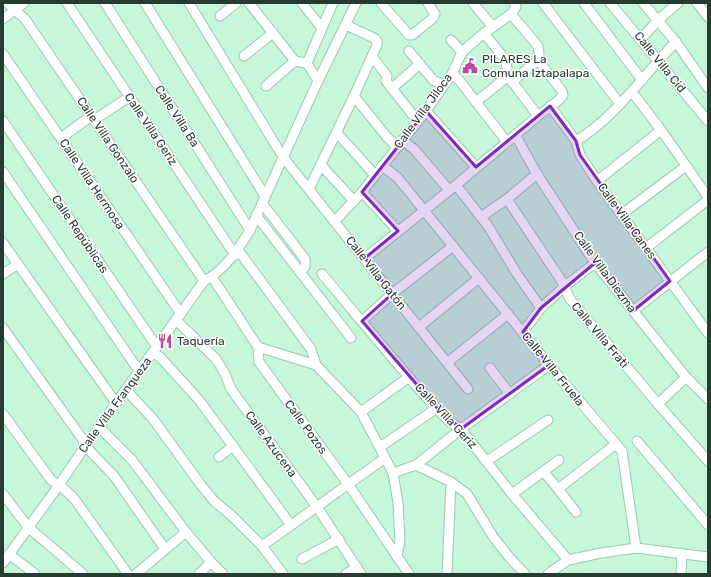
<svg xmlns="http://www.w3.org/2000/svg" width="711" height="577" font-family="Rubik,sans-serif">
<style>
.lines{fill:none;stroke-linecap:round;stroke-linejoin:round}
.minor-casing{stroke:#99c9ae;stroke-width:11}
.minor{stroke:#fff;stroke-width:9}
.marked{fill:#7b2cbf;fill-opacity:0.2;stroke:#7b2cbf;stroke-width:3;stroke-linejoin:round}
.labels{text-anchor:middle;stroke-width:3;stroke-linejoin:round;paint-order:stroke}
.poi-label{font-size:12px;fill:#273b30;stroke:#fff;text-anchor:start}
.street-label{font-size:12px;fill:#273b30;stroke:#fff}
</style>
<rect width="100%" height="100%" fill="#c6f7db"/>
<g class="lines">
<g class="minor-casing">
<g id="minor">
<polyline points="7,3 25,19 204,281"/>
<polyline points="67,3 235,255"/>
<polyline points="105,3 250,230"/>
<polyline points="145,3 265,196"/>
<polyline points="189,3 283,157 468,389"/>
<polyline points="249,3 295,61 307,63"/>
<polyline points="302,3 322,28"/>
<polyline points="381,3 409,35 412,35 433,18 435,14 428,3"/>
<polyline points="473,3 493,27"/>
<polyline points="543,3 620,104"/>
<polyline points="584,3 642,80"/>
<polyline points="610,3 708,121"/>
<polyline points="643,3 676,42 708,88"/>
<polyline points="697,3 708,17"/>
<polyline points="220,16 236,3"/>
<polyline points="3,19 24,3"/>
<polyline points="484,33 503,57 506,62 508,76 538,116"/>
<polyline points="641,39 658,20 678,3"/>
<polyline points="451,40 462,52"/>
<polyline points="409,51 433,80 437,82 444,84"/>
<polyline points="3,54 181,314"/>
<polyline points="244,56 273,33"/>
<polyline points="372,56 387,76 386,81 412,114 418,120"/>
<polyline points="307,63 333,3"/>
<polyline points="307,63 318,81"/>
<polyline points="452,74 459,80 507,142"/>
<polyline points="512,82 538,60"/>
<polyline points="266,86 295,61"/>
<polyline points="392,88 420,64"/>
<polyline points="632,92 661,130 708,197"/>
<polyline points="354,96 387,137 397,147"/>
<polyline points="476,102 508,76"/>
<polyline points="550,106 576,141 580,155 597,181 708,333"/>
<polyline points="426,111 476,167"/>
<polyline points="94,120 129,97"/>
<polyline points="3,121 157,347"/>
<polyline points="337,133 375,175"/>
<polyline points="514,136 518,140 537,174 595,263 686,377 708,399"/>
<polyline points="61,138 91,116"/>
<polyline points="402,140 414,149 449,190"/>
<path d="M576,141C616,117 643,75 676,42"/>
<polyline points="321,165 354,201"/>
<polyline points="382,166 397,177 549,365 622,451 636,548"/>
<polyline points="3,172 139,371"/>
<polyline points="597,181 661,130"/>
<polyline points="456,185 488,226 517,274 541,308"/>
<polyline points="309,189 354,96 377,45 377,41 374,38 346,25"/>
<polyline points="362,192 398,231"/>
<polyline points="507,199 561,280 570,299 658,404 708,461"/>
<path d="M262,203L305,259C306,266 305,268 300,272"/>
<polyline points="622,214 686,166"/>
<polyline points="256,215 351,338"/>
<polyline points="481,217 507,199 537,174"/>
<polyline points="335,221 362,192 426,111 452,74 462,52 484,33 511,14 516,7 514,3"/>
<polyline points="3,243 116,403"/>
<polyline points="646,248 708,200"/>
<polyline points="238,250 311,349 316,365"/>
<polyline points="365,258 456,185 538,116 559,100 563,95 562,91 538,60 539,54 538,46 511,14"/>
<polyline points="3,274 18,264"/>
<path d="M322,274C354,312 386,351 419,389C432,402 444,420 461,429L512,494L568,560"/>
<polyline points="212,277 258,347 259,362 348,484 409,574"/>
<polyline points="633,311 708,252"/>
<polyline points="176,320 216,359 225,374 231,389 317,507 361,574"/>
<polyline points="362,321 392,294 453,246"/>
<polyline points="419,327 479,278"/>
<polyline points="3,328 81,437 89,450 114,476 165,549"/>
<polyline points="523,332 541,308 565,286 595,263"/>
<polyline points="258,347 316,365 361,412 393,473 398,503 400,540 397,557"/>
<polyline points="153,353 160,357 199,400 291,525"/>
<polyline points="448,362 508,314"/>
<polyline points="490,368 510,394"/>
<polyline points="126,390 153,419 201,485 215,502 232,516 262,546 283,574"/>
<polyline points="658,404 686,377"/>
<polyline points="361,412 409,377"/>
<polyline points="3,414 51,480 59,485 73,497 128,574"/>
<polyline points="99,427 132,460 186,532 211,562 223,574"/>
<polyline points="637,441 708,525"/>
<polyline points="380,447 437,408"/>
<polyline points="219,457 233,446"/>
<polyline points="487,461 548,420"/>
<polyline points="416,465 451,482 467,494 494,538 509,557 525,574"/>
<polyline points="544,472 558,489 616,444"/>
<polyline points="393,473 416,465 461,429 549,365"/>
<polyline points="558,489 576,512"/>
<polyline points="3,494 28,527 83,574"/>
<polyline points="512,494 559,460"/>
<polyline points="262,546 385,458"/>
<polyline points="9,554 35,574"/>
<polyline points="302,559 339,539"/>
<path d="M3,563L59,485L86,445L204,281C226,269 238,250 250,230L318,81L356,3"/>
<polyline points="136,574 186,532"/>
<polyline points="199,574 211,562"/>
<polyline points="346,574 357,567"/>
<polyline points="447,574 451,482"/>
<polyline points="548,574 568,560 601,553 636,548 708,557"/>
<polyline points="681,574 682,554"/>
</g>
</g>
<use href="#minor" class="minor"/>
</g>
<path class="marked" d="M550,106L576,141L580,155L670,281L633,311L595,263L541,308L523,332L549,365L461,429L437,408L362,321L392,294L365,258L398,231L362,192L426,111L476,167Z"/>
<defs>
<g id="civic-bare" transform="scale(1.2)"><path d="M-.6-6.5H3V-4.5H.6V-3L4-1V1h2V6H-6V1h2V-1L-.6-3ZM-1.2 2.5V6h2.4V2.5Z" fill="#bf49a0" stroke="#fff" stroke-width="2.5" paint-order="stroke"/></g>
<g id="restaurant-bare" transform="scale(1.2)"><path d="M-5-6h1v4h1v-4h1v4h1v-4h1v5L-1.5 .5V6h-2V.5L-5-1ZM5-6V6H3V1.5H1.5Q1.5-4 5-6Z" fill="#bf49a0" stroke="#fff" stroke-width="2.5" paint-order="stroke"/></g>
</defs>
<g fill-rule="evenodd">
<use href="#civic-bare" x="470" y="66"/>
<use href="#restaurant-bare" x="165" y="341"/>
</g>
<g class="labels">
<g class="poi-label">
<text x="482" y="63">PILARES La<tspan x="482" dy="14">Comuna Iztapalapa</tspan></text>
<text x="177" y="345">Taquería</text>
</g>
<g class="street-label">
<text transform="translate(660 62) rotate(51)" y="4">Calle Villa Cid</text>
<text transform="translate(423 111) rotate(-54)" y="4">Calle Villa Jiloca</text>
<text transform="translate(177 116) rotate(57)" y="4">Calle Villa Ba</text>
<text transform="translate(151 129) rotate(56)" y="4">Calle Villa Geriz</text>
<text transform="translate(108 140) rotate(56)" y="4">Calle Villa Gonzalo</text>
<text transform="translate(92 184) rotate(56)" y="4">Calle Villa Hermosa</text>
<text transform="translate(627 221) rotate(54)" y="4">Calle Villa Canes</text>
<text transform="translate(80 234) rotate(56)" y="4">Calle Repúblicas</text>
<text transform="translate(605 272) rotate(54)" y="4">Calle Villa Diezma</text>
<text transform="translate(376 273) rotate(52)" y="4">Calle Villa Gatón</text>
<text transform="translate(600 335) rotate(50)" y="4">Calle Villa Frati</text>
<text transform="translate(553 369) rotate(51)" y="4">Calle Villa Fruela</text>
<text transform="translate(115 405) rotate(-54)" y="4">Calle Villa Franqueza</text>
<text transform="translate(446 416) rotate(47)" y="4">Calle Villa Geriz</text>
<text transform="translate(306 427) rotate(54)" y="4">Calle Pozos</text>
<text transform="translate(271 444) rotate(54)" y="4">Calle Azucena</text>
</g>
</g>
<rect width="711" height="577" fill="none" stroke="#273b30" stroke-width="8"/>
</svg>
